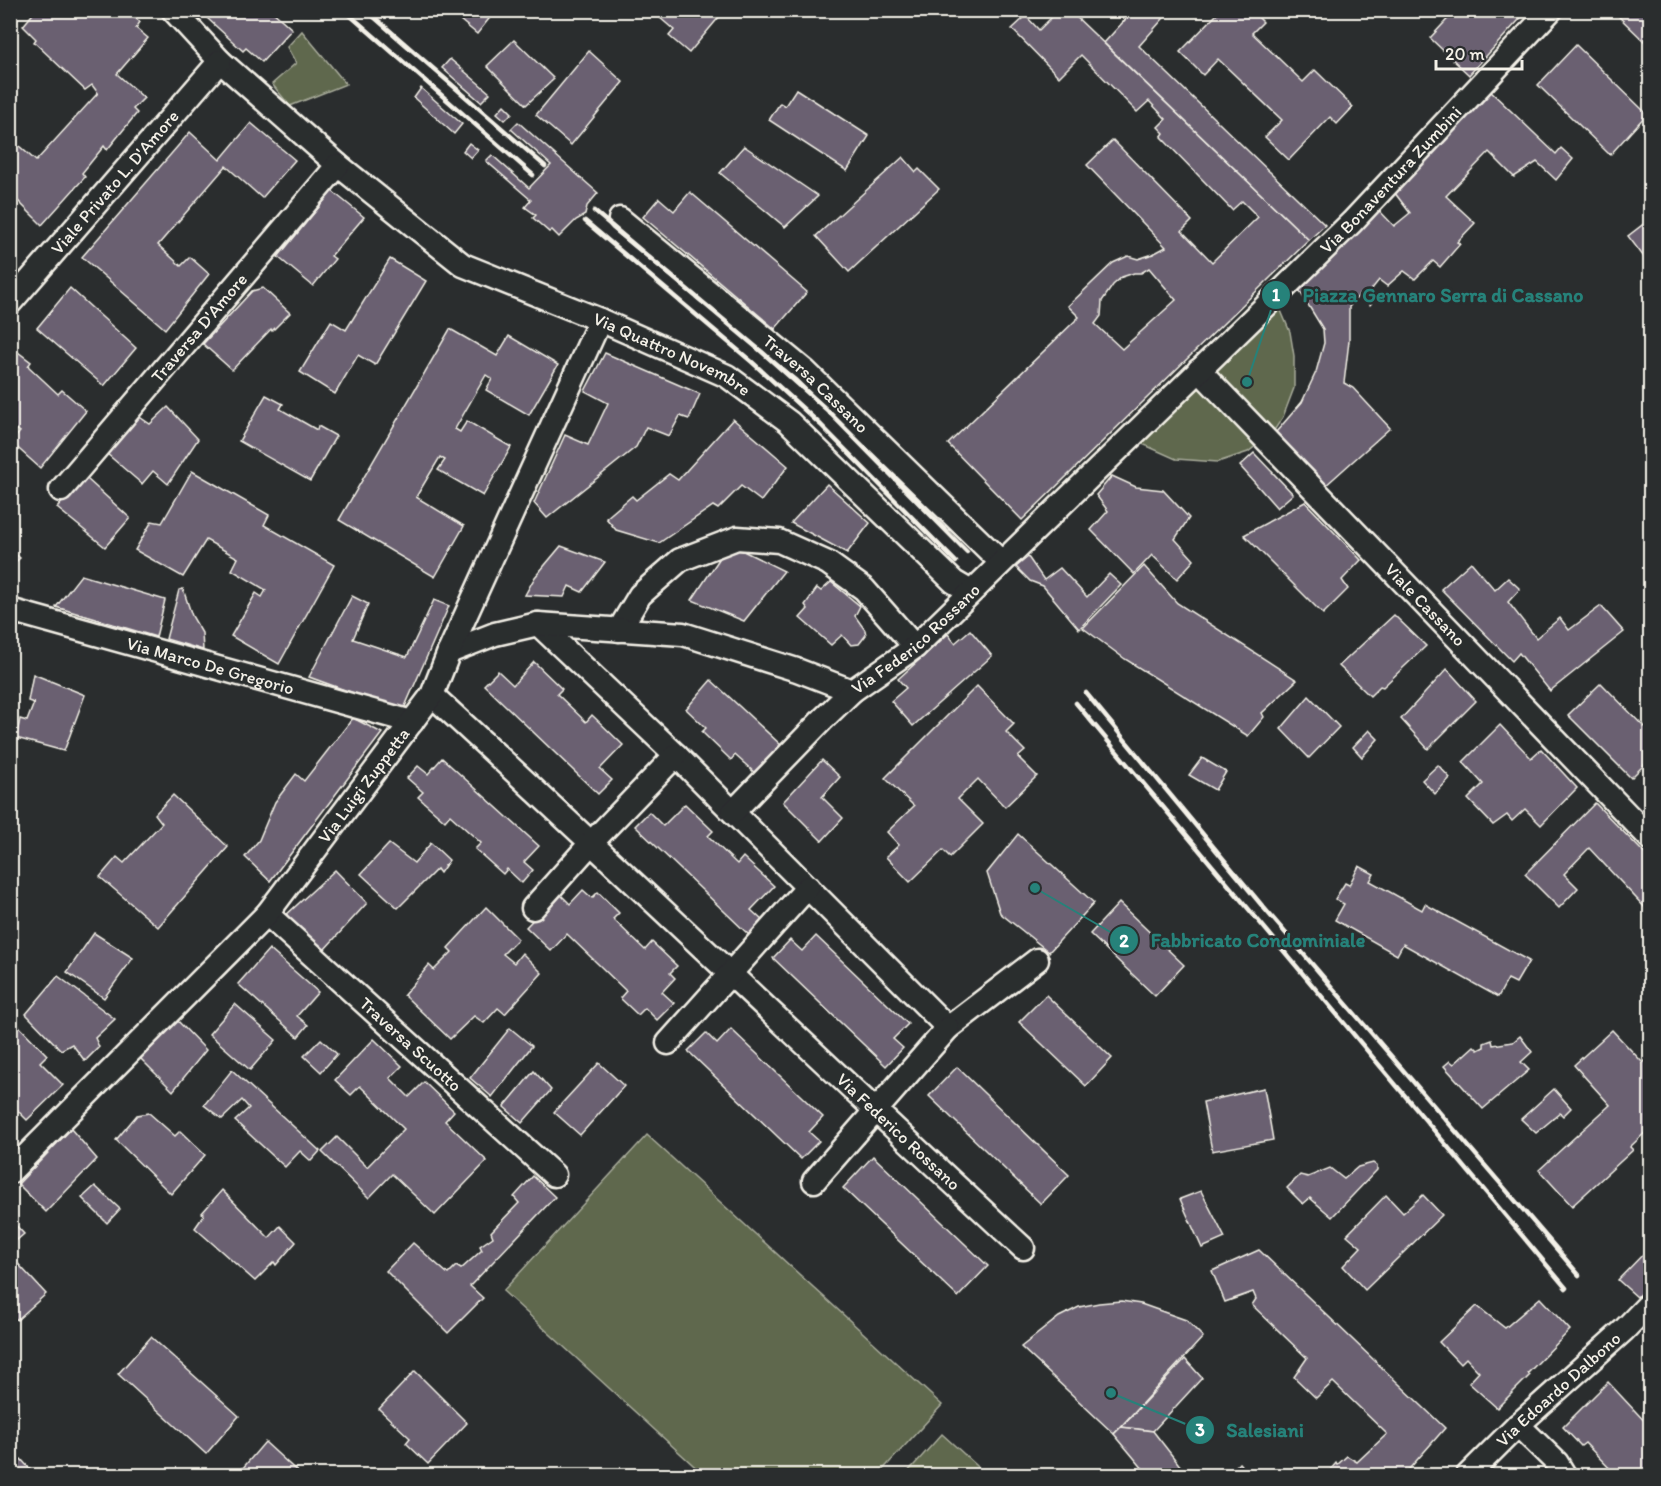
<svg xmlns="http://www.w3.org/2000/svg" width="1661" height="1486" font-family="Itim,sans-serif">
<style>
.green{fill:#5e674e;stroke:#a9ac9b;stroke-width:1.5}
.building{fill:#6a6171;stroke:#f4f1e8;stroke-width:1.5;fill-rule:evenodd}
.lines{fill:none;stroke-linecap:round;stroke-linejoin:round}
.minor-casing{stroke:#f4f1e8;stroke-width:27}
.minor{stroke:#2a2d2e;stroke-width:22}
.rail{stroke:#f4f1e8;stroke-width:4.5}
.labels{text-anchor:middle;stroke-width:5;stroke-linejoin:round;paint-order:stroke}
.street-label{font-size:18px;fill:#f4f1e8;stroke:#2a2d2e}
.leader{fill:none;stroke:#26827a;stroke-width:2}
.callout-dot{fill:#26827a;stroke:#2a2d2e;stroke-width:2}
.mark-label{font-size:18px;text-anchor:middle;font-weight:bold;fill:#fff}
.callout-label{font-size:20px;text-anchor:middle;font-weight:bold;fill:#26827a;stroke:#2a2d2e;stroke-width:5;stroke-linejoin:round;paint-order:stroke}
</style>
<rect width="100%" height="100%" fill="#2a2d2e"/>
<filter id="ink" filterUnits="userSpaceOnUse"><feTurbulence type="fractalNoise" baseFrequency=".0167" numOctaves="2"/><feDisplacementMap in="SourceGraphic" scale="12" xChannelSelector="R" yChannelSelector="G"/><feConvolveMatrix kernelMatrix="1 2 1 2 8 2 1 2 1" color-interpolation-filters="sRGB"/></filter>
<g filter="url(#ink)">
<g class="green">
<polygon points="302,31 346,84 290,106 272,84 296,63 287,47"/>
<polygon points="1279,306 1290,332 1294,356 1294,388 1283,417 1273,432 1248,452 1218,462 1176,459 1138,442"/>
<polygon points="647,1135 942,1405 878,1475 704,1475 503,1291"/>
<polygon points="942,1434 987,1475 905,1475"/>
</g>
<g class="building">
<polygon points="36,10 127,10 140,22 136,28 148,38 117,74 144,98 133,109 137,113 107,150 104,146 82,173 85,177 42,225 17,200 13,203 10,201 10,138 36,161 98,93 92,85 85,90 34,42 36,39 23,26"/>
<polygon points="213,10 271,10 292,29 262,62 246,48 243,51 207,18"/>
<polygon points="448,10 496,10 477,34"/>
<polygon points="651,10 725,10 689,53 669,36 674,30"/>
<path d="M1059,10H1069L1309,240L1022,520L948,444L1079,317L1068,306L1113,263L1128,256L1138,259L1153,254L1166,247L1087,165L1113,140L1192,221L1182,231L1212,262L1258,217L1242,201L1232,210L1161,137L1164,133L1158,127L1166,119L1149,101L1137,112L1081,55L1059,77L1012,29L1026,16L1039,30ZM1149,268L1176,300L1122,349L1095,324L1101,316L1102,301L1113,285L1122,277L1134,273H1141Z"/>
<polygon points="1134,10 1170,11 1139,46 1325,225 1309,240 1104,43"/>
<polygon points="1215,10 1251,10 1263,22 1252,33 1303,82 1315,70 1353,107 1337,124 1330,117 1289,160 1265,137 1282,120 1218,59 1203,75 1180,52 1218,13"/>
<polygon points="1456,10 1528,10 1469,75 1430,38"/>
<polygon points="1612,10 1650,10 1650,43 1648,45"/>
<polygon points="514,40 554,79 526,105 487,66"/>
<polygon points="1576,45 1647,114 1610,155 1538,85"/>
<polygon points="589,51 623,82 571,145 536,115"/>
<polygon points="450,59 490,93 481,102 442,68"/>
<polygon points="421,88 462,124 454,134 414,98"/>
<polygon points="796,89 869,136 847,171 769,120 780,103 785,106"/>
<polygon points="1488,89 1556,154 1561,148 1573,159 1556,180 1537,162 1514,177 1489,152 1446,196 1475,223 1457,242 1460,244 1440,267 1433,261 1415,279 1404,271 1387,286 1379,280 1371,290 1376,297 1370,305 1359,295 1349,307 1349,341 1344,383 1353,388 1390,428 1324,487 1276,432 1302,402 1316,372 1324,343 1323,329 1299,290 1375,206 1394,226 1410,213 1391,188"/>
<polygon points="504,105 512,113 505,120 497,113"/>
<polygon points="518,122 598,193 587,206 585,215 576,220 559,237 552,230 549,232 533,218 536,215 525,207 531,200 486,161 492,155 529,188 551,165 511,129"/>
<polygon points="251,123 295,160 262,198 226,166 158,245 181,266 190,257 209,274 165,329 82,257 190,132 220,160"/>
<polygon points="469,143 478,150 471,158 463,151"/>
<polygon points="744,146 818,196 785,227 720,173"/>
<polygon points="903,157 916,172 919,169 939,189 849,272 816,236"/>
<polygon points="332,191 364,217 331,256 335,259 313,286 278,257"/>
<polygon points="690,192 807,292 775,329 643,217 659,198 674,211"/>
<polygon points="1650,219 1650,265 1628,236"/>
<polygon points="390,259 426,281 375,365 358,355 335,394 300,372 331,321 346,330"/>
<polygon points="70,288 136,348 104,386 37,328"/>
<polygon points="263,288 290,313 272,331 271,329 232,370 203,344 252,291"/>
<polygon points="450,329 497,356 509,336 558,365 529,415 486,390 492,379 486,375 455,429 460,432 467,421 511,447 483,496 438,470 445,460 440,457 416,497 464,526 435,577 339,520"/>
<polygon points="10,346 31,362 28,366 58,394 62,390 86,411 40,468 11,442 20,432 10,425"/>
<polygon points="605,353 700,394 689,419 680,416 669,436 646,427 636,447 547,518 534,503 565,435 588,445 608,403 585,391"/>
<polygon points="266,395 283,404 280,409 317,430 318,426 336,436 310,481 239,441"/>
<polygon points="168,407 198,439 168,484 153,471 142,484 106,453 138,416 150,424"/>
<polygon points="733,419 788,466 761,501 741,486 718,509 713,506 659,543 616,530 606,518 632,496 636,500 669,474 678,480"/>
<polygon points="1254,453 1293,494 1277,508 1240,466"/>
<polygon points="192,471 269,515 264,525 334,565 279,664 231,636 256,593 262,597 266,590 232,570 238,558 206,540 183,577 135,550 152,521 162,523"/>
<polygon points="1112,476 1136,487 1163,490 1189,518 1175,539 1194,560 1177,579 1152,555 1134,574 1091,530 1108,511 1096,495"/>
<polygon points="87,479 130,518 105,547 57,508 70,493 73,493"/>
<polygon points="827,484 870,523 847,553 791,523"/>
<polygon points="1305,502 1361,560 1342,580 1348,589 1323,614 1244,535"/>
<polygon points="729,544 784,571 744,621 692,600"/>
<polygon points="561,546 605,562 582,592 569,586 564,597 525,595 535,577"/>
<polygon points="10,549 20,558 10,567"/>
<polygon points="1028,557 1044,580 1060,568 1087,597 1109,574 1121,585 1079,629 1043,586 1030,581 1016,567"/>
<polygon points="1471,562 1495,590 1508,578 1520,589 1508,602 1536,638 1560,618 1569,630 1601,606 1624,632 1550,691 1519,653 1512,661 1441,589"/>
<polygon points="1144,566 1177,603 1297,680 1262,713 1264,717 1248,736 1125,659 1083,628"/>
<polygon points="81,575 165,600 156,637 56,607"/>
<polygon points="831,582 860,606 855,616 865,630 866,635 859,644 851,645 842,635 831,645 800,618 808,609 805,605 817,588 821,591"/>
<polygon points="183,589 192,616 202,633 203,650 166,639 179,590"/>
<polygon points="352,596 368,604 353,639 407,657 434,600 449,606 403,711 309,677"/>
<polygon points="1394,615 1426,646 1383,687 1380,686 1370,696 1339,666"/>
<polygon points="970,630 992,656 913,726 891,701 906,688 898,679 948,634 955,643"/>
<polygon points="534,662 562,689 557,694 586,722 592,715 623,745 600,769 612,780 598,794 484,685 498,671 513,685"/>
<polygon points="1447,669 1476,701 1428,749 1401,719"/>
<polygon points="33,674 85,695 64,751 16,738 20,719 27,721 34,703 28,701"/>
<polygon points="711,680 781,745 756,774 735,755 731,760 702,732 706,728 686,709"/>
<polygon points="1601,683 1644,727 1650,721 1650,759 1631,778 1568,715"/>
<polygon points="977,686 1014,724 1006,732 1025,751 1018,757 1037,776 1005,807 978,779 958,799 983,824 950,857 943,850 910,882 886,857 899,845 887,832 914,806 885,778"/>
<polygon points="1309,696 1339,727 1309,758 1281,729"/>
<polygon points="353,718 382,733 270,881 245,857 259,840 275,802 296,774 304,781"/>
<polygon points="1500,725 1531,758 1541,749 1577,788 1541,825 1525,809 1512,821 1507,815 1493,825 1468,799 1483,784 1463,762"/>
<polygon points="1369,730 1378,739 1362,757 1353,747"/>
<polygon points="442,758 539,846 524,862 533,870 522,883 507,869 503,874 475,849 481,843 450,815 445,821 418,797 423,792 407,778 418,766 428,774"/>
<polygon points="1202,758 1226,772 1215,790 1189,775"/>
<polygon points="822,760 840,777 822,797 843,818 822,841 783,802"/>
<polygon points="1438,765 1450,778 1435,794 1422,780"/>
<polygon points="173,795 228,847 158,927 100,877 117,857 124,863 162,823 155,814"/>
<polygon points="1595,803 1650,859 1650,913 1589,848 1564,874 1578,888 1559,908 1525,874"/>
<polygon points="685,804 713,831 708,836 737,864 743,857 774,886 751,910 763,921 749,935 635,826 649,812 663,826"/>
<polygon points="1018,834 1094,903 1049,952 1000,913 987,873"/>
<polygon points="431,843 449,860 440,873 437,869 398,908 361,874 389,844 414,863"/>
<polygon points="1359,866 1374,874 1370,881 1422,910 1425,904 1529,961 1516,983 1508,979 1498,997 1403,944 1397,955 1335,920 1344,904 1335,899 1345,883 1349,885"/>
<polygon points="335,870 367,903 324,950 285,916"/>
<polygon points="583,890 592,898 598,892 619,913 613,919 645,950 652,942 677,966 670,973 675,978 662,992 674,1003 657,1020 645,1008 638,1015 620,998 626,991 567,934 551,951 526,927 559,893 570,904"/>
<polygon points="1119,903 1184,965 1155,996 1090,934"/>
<polygon points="486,907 518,939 503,954 514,963 522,953 542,973 505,1014 498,1008 484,1023 474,1016 450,1039 404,995 429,965 434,970 452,952 448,948"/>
<polygon points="94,933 133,958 104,998 67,972"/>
<polygon points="816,936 908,1024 893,1039 903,1048 886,1066 773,958 790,940 802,951"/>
<polygon points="269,949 318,992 297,1016 308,1025 298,1037 238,984"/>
<polygon points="58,976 115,1019 95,1038 99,1047 85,1061 72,1044 61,1050 26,1014"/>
<polygon points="1046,995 1112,1058 1086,1086 1019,1022"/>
<polygon points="235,1004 276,1040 250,1070 209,1034"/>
<polygon points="10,1017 47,1055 40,1062 63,1085 27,1120 10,1103"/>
<polygon points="175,1018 206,1050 173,1091 139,1057"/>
<polygon points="510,1028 532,1046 492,1097 470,1078"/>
<polygon points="731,1029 823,1117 809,1132 819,1141 801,1159 688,1051 706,1033 717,1044"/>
<polygon points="1612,1030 1643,1063 1650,1056 1650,1128 1630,1147 1633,1150 1572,1206 1539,1170 1610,1105 1574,1065"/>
<polygon points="1520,1036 1532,1052 1521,1062 1529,1070 1483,1109 1444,1066 1450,1061 1454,1064 1474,1046 1478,1050 1484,1047 1484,1043 1492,1040 1493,1045 1513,1042"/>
<polygon points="321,1039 337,1054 321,1072 304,1056"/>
<polygon points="374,1039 402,1066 390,1078 409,1097 424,1082 454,1111 445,1121 487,1161 435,1215 392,1174 369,1198 322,1152 337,1137 367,1167 404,1129 360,1086 351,1095 335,1080"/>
<polygon points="599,1063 624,1086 580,1135 554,1112"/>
<polygon points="957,1067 1069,1175 1041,1204 929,1096"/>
<polygon points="232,1070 320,1151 311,1161 300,1151 285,1167 235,1121 249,1108 242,1100 222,1119 204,1105"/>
<polygon points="534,1071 551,1090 522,1123 504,1107"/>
<polygon points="1264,1088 1273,1140 1212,1151 1203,1102"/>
<polygon points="1554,1089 1571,1108 1563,1116 1560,1113 1536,1133 1521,1119"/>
<polygon points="149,1113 175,1136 180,1131 205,1155 171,1194 116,1140 137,1115"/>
<polygon points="71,1129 97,1159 46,1212 18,1184"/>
<polygon points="873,1156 988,1266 958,1297 843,1188"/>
<polygon points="1373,1163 1377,1166 1377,1170 1332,1217 1310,1198 1303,1204 1287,1188 1300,1175 1308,1177 1330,1168 1344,1179 1358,1167"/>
<polygon points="533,1176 555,1197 470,1286 483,1298 448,1333 386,1271 413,1243 448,1274 456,1266 461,1269 482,1250 480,1246 493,1237 491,1232 519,1203 514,1197"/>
<polygon points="95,1186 120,1209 107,1223 82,1198"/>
<polygon points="222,1190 269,1238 280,1226 296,1242 276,1265 274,1262 255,1281 195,1228 204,1215 202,1213"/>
<polygon points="1201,1191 1225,1238 1202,1248 1180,1199"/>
<polygon points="1386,1195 1403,1213 1423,1195 1442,1215 1365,1290 1343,1266 1361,1247 1347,1235"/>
<polygon points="10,1219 24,1234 10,1246"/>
<polygon points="1650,1247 1650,1283 1637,1297 1618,1280"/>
<polygon points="1259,1250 1445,1428 1403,1476 1325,1476 1336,1463 1337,1465 1347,1456 1357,1462 1387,1434 1333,1382 1316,1398 1294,1377 1307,1358 1252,1305 1256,1299 1253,1292 1225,1302 1212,1271"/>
<polygon points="10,1255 46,1294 17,1320 10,1313"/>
<polygon points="1540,1298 1570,1330 1528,1373 1530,1375 1497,1408 1469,1383 1479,1372 1466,1358 1460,1364 1439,1342 1477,1306 1505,1328"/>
<polygon points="1121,1301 1141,1304 1186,1320 1203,1337 1114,1434 1021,1347 1059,1317 1079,1307 1099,1303"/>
<polygon points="151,1337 239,1416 206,1454 118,1374"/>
<polygon points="1185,1359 1202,1378 1153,1431 1121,1427"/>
<polygon points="415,1371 467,1423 428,1464 406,1443 410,1438 379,1409"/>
<polygon points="1608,1382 1650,1427 1650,1476 1617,1476 1585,1443 1581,1446 1563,1427"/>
<polygon points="1121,1427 1153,1431 1188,1476 1149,1476 1114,1434"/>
<polygon points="265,1442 302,1476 236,1476"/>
<polygon points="21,1459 36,1476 10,1476 10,1467"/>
<polygon points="1239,1463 1251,1476 1226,1476"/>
</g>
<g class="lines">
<g class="minor-casing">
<g id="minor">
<path id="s1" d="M173,10L220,61L338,165L463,265L600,320L727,376L789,422L954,582L971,592"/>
<path id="s2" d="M620,219L805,371L1001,562"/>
<path id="s3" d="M10,303L220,61"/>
<path id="s4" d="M1199,370L1650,838"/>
<path id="s5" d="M61,490L338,165"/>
<path id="s6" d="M10,610L412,722"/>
<polyline points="538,624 676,755 948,1028 1037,960"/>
<polyline points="619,630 640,595 680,560 737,538 779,541 828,563 864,589 915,647"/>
<path id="s7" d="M449,652L495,634L538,624L683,634L797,670L852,691L915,647L1352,222L1551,10"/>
<path id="s8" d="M432,695C631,878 825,1065 1023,1248"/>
<polyline points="733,812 822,720 852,691"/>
<polyline points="533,908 592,842 676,755"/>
<path id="s9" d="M267,914L554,1175"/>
<polyline points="668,1043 808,887"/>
<path id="s10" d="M10,1172L267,914L432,695L449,652L600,320"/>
<polyline points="814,1181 948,1028"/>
<polyline points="1518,1425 1557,1463 1565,1476"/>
<path id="s11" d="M1467,1476L1518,1425L1624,1330L1650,1303"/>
</g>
</g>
<use href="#minor" class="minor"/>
<g class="rail">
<polyline points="344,10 533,175"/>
<polyline points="366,10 545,166"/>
<polyline points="594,211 762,352 826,409 967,552"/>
<polyline points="585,221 752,362 821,425 956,562"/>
<polyline points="1086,693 1264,908 1579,1275"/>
<polyline points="1076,703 1566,1288"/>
</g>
</g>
</g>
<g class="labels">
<g class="street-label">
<text dy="6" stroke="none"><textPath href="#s7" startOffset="1161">Via Bonaventura Zumbini</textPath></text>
<text dy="6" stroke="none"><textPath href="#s3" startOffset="160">Viale Privato L. D'Amore</textPath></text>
<text dy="6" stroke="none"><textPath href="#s5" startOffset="213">Traversa D'Amore</textPath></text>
<text dy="6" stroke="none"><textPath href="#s1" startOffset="614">Via Quattro Novembre</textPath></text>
<text dy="6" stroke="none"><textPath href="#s2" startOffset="256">Traversa Cassano</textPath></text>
<text dy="6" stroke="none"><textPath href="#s4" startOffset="326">Viale Cassano</textPath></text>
<text dy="6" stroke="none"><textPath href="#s7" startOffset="500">Via Federico Rossano</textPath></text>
<text dy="6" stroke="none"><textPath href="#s6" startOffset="208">Via Marco De Gregorio</textPath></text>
<text dy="6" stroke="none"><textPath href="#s10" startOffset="525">Via Luigi Zuppetta</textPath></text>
<text dy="6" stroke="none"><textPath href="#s9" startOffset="194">Traversa Scuotto</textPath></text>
<text dy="6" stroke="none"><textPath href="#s8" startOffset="639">Via Federico Rossano</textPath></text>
<text dy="6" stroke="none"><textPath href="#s11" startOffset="126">Via Edoardo Dalbono</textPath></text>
</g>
</g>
<path class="leader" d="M1247 382L1276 295M1035 888L1124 940M1111 1393L1200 1430"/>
<g class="callout-dot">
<circle cx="1247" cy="382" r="6"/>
<circle cx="1035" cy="888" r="6"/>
<circle cx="1111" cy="1393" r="6"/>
<circle cx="1276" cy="295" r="15"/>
<circle cx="1124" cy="940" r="15"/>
<circle cx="1200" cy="1430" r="15"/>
</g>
<g class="mark-label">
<text x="1276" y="301">1</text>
<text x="1124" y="947">2</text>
<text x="1200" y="1436">3</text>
</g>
<g class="callout-label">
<text x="1443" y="302">Piazza Gennaro Serra di Cassano</text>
<text x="1258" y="947">Fabbricato Condominiale</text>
<text x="1265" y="1437">Salesiani</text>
</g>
<rect width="1661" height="1486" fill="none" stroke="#2a2d2e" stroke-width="36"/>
<rect x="18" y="18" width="1625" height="1450" fill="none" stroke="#f4f1e8" stroke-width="2" filter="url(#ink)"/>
<path d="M1436 60v9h86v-9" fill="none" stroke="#f4f1e8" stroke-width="3"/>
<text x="1445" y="60" font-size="18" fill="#f4f1e8" stroke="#2a2d2e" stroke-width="4.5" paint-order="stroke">20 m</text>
</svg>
